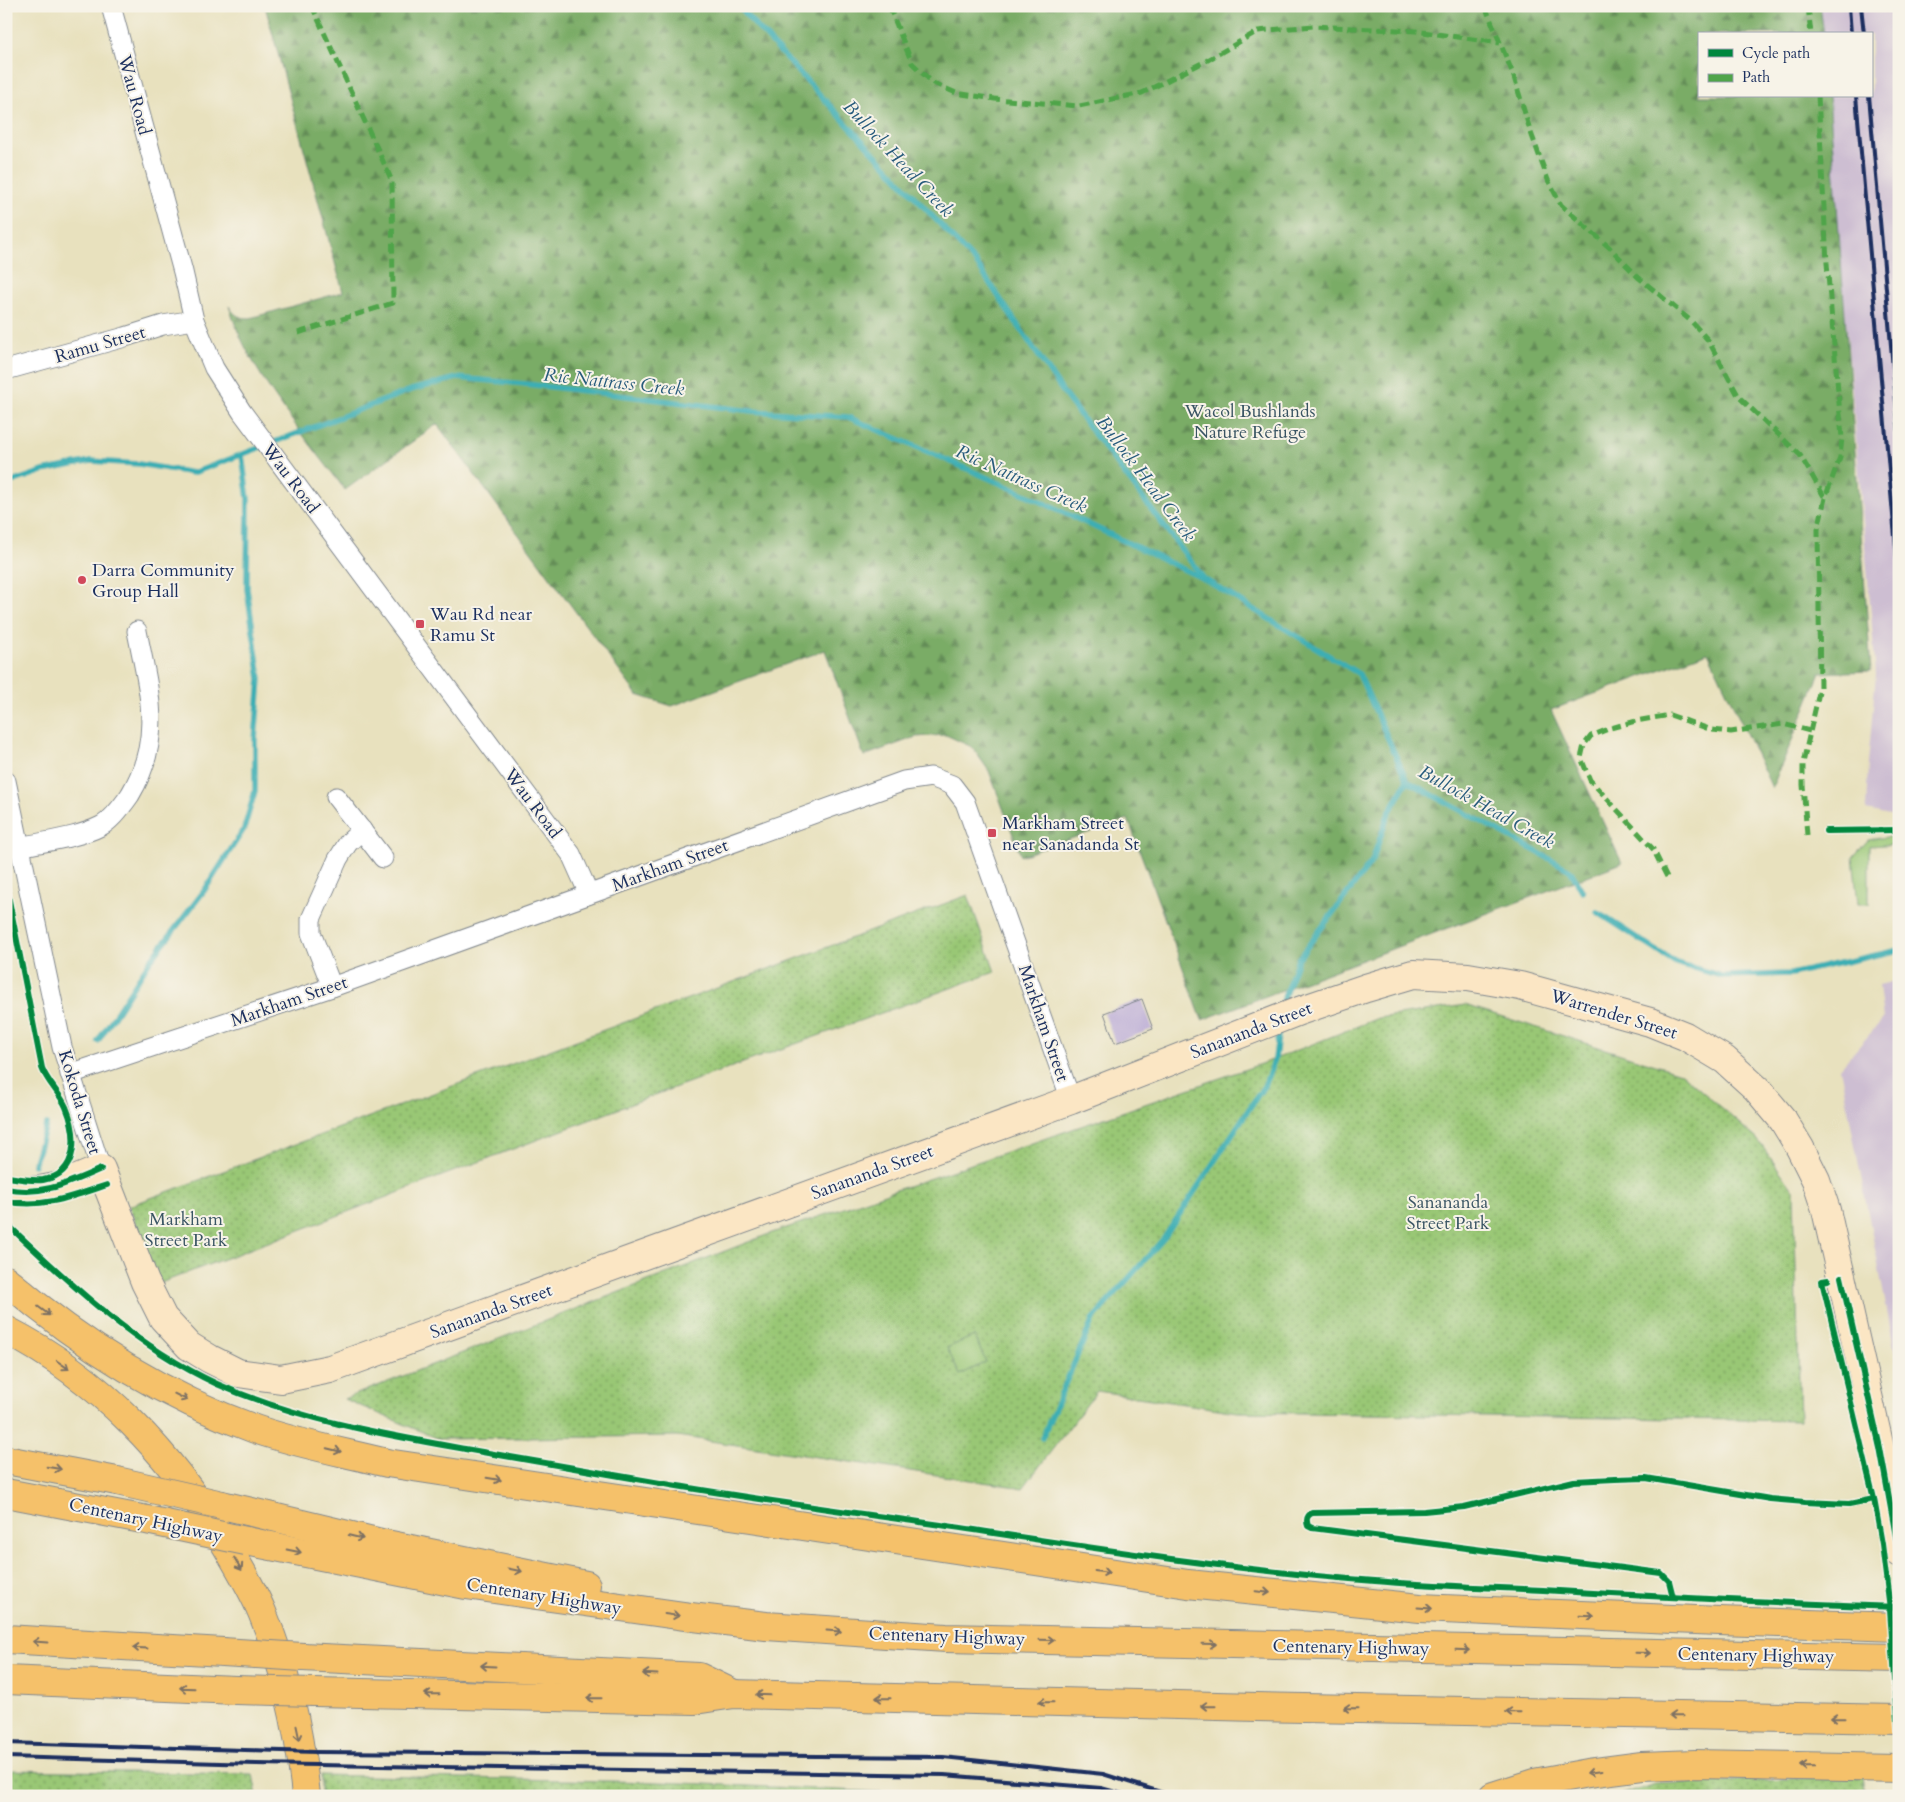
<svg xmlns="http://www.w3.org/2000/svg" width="1905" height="1802" font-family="Cardo,serif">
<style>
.railway{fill:#cdbed2}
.green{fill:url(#green-dots);stroke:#5a7b6a}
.forest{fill:url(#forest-firs);stroke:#4a6e62}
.pitch{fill:#99c775;stroke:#5a7b6a}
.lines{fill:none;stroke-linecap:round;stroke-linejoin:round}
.stream{stroke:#3caeb4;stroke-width:5.5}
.building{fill:#b2a2d3}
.street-casing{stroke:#82888e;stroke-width:21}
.secondary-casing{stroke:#82888e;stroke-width:30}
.highway-casing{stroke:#82888e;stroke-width:30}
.street{stroke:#fff;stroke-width:19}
.secondary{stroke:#fbe6c4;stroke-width:28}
.highway{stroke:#f5c16b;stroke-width:28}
.rail{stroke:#1b2f5e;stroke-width:4}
.highway-bridge-casing{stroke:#82888e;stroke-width:30;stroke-linecap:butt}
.highway-bridge{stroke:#f5c16b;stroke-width:28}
.quiet{stroke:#4fa44a;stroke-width:5;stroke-dasharray:10 5;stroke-linecap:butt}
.cycleway-casing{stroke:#f7f3e8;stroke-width:9}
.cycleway{stroke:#00873e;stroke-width:6}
.oneway{stroke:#7d7164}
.poi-dot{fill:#d1495b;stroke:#f7f3e8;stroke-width:2}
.labels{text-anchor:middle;stroke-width:4;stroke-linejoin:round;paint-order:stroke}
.street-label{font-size:18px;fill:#1b2f5e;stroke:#f7f3e8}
.park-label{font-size:18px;fill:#3a5564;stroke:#f7f3e8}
.poi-label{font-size:18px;fill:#1b2f5e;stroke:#f7f3e8;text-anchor:start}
.water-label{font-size:19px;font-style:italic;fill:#275b7c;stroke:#f7f3e8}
</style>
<defs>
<pattern id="green-dots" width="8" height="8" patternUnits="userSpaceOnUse" patternTransform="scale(1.25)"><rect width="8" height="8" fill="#99c775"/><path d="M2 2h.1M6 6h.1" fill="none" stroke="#7ca263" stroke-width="1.8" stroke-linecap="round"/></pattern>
<pattern id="forest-firs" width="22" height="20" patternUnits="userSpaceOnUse" patternTransform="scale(1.25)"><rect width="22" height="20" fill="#7aac66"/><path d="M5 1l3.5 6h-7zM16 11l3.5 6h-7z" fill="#638c57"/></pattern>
</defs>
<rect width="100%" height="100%" fill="#f7f3e8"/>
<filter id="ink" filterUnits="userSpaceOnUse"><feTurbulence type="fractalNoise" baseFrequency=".02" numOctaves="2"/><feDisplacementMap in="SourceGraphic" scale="10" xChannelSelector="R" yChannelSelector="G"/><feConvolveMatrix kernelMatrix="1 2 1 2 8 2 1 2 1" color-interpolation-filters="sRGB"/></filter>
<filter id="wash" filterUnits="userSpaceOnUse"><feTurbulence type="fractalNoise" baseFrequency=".0096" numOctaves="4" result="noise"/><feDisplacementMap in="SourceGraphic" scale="20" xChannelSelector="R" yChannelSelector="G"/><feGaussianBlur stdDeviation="1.12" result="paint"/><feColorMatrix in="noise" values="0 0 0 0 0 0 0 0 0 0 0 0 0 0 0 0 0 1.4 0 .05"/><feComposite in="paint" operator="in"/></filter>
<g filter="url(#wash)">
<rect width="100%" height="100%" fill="#e8e1be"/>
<g class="railway">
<polygon points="1820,6 1895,6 1899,40 1899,817 1866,810 1868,763 1876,674 1827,96 1871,96 1871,34 1822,34"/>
<polygon points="1899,980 1899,1373 1840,1068 1883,1019 1879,985"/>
</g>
<g class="green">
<polygon points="968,895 995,972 668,1090 158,1284 129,1206"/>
<polygon points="1465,1005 1681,1073 1757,1139 1794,1191 1800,1421 1238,1412 1097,1391 1023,1488 677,1436 439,1439 344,1399 769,1234 1275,1059 1378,1018"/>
<polygon points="6,1770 253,1774 257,1796 6,1796"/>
<polygon points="321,1775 659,1782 975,1796 321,1796"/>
<polygon points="1863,1776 1865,1790 1895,1791 1896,1796 1621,1796 1654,1784"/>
</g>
<path class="forest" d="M265,6H1820L1824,34H1699V96H1829L1871,671L1820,673L1772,788L1708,652L1551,710L1622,863L1202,1020L1128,819L1021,856L989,771L972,747L946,735L916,737L864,756L825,650L672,706L637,695L437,424L345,490C305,436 247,371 229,306C234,315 239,318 250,318L343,292Z"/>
<g class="pitch">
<polygon points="1899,835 1899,844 1869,846 1869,904 1858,904 1853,857 1868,840"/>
<polygon points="974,1336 986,1362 960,1375 947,1348"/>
</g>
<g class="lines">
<g class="stream">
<polyline points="740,6 744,13 976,263 1067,398 1204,579 1359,674 1407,781 1570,870 1583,892"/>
<polyline points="6,484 43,471 91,461 139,464 193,473 411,390 457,378 526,384 752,411 848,417 1027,495 1204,579"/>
<polyline points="1597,912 1676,963 1722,976 1791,974 1899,950"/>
<polyline points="1282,1008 1285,994 1298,959 1372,861 1388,815 1407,781"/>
<polyline points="98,1041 150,961 204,891 244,829 255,791 255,740 260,679 247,589 248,499 242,455"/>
<polyline points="34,1165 46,1125"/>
<polyline points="1042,1438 1093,1319 1164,1238 1264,1086 1275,1059 1279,1027"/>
</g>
</g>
<g id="blocks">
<polygon class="building" points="1142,999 1153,1029 1115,1043 1104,1013"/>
</g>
</g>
<g filter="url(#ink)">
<use href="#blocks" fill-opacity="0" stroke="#82888e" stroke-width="1"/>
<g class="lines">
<g class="street-casing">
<g id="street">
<polyline points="111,6 183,272 194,320 214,368 242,412 571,854 589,894"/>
<polyline points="6,370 125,337 163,325 194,320"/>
<polyline points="6,781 62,1047 101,1169"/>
<polyline points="336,797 383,858"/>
<path d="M20,847C46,841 77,838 101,826C112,820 123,805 130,795C164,738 149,692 137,631"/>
<polyline points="332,987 311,933 311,919 338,859 348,843 362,830"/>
<polyline points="70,1074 332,987 904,781 931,777 952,785 965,802 1071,1100"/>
</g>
</g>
<g class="secondary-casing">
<path id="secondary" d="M6,1189C43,1196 68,1183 101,1169L145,1282L163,1318L189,1346L210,1359L238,1373L281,1379L330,1369L1071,1100L1299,1011L1366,988L1413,974L1468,977L1520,986L1650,1022L1685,1036L1725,1060L1757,1089L1783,1120L1800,1148L1816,1180L1826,1210L1880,1448L1899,1553"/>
</g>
<g class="highway-casing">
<g id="highway">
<path d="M6,1280C80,1344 163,1396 255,1429C298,1444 343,1452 387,1463L1188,1584L1420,1608L1719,1621L1899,1627"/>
<path d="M6,1330C100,1378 173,1456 226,1545C239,1567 252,1588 262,1612C286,1670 300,1733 306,1796"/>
<polyline points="6,1460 117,1481"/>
<polyline points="6,1493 142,1519"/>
<polyline points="222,1505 386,1544 586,1585"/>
<polyline points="246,1541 466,1585 684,1616 766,1626 946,1638 1899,1658"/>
<polyline points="6,1639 223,1652"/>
<polyline points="303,1657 699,1677 734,1694"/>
<polyline points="6,1680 236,1690"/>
<polyline points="314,1692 695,1700 734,1694 1257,1707 1899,1719"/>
<polyline points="1493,1796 1534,1783 1588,1773 1642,1766 1695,1764 1899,1768"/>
</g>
</g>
<use href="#street" class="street"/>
<use href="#secondary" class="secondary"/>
<use href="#highway" class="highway"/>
<g class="rail">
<polyline points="1849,6 1851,34"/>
<polyline points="1861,6 1864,34"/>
<polyline points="1856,96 1899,583"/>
<polyline points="1869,96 1899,436"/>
<polyline points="6,1743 316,1752 943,1757 1103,1774 1173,1796"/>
<polyline points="6,1757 256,1764 944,1775 1101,1788 1130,1796"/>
</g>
<g class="highway-bridge-casing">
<g id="highway-bridge">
<polyline points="117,1481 222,1505"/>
<polyline points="142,1519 246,1541"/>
<polyline points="223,1652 303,1657"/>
<polyline points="236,1690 314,1692"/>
</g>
</g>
<use href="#highway-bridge" class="highway-bridge"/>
<g class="quiet">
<polyline points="889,6 912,63 933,83 956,93 995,99 1079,106 1142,93 1206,61 1258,31 1313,26 1416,31 1500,43"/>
<polyline points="1485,6 1513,74 1530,130 1548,180 1561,205 1609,247 1638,277 1691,321 1708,340 1739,397 1800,455 1825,498"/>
<polyline points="1808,6 1811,34"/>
<polyline points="298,333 393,303 392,181 312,6"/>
<polyline points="1807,835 1803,785 1803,763 1820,688 1818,529 1825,498 1840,457 1842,438 1827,263 1818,96"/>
<polyline points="1667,877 1653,849 1590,780 1581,758 1584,745 1591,736 1611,728 1636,721 1670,715 1712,730 1731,732 1783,724 1810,731"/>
</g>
<g class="cycleway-casing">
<g id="cycleway">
<polyline points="1826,831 1899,830"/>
<path d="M6,885L42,1068C47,1082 60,1093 66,1107C77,1133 80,1174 43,1180C31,1181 20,1179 8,1177"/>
<path d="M6,1189C43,1196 68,1183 101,1169"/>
<path d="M6,1201C42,1209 74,1196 107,1185"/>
<path d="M6,1223C70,1284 136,1347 217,1384C296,1419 381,1434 465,1449C530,1460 595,1472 660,1483C751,1499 843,1511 934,1524C1081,1546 1227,1570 1375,1581C1431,1586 1487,1587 1543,1590C1662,1597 1780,1603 1899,1607"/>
<polyline points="1841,1277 1880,1448 1899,1553"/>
<polyline points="1828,1280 1822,1281 1874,1499 1882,1544 1890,1609 1899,1734"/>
<path d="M1673,1597L1669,1581L1661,1573L1312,1528L1308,1526C1306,1520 1306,1516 1312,1513L1424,1511L1464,1507L1574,1481L1615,1479L1646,1478L1770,1499L1805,1502L1849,1504L1874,1499"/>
</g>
</g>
<use href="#cycleway" class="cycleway"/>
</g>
<defs><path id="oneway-shaft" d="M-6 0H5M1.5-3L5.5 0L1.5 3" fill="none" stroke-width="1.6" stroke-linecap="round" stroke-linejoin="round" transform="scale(1.25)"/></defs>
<g class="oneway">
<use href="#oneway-shaft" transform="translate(44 1311) rotate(37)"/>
<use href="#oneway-shaft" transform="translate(63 1365) rotate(35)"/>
<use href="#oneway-shaft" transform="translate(181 1397) rotate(26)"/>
<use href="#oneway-shaft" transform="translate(334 1450) rotate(13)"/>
<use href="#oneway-shaft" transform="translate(54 1468) rotate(10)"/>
<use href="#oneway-shaft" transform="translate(494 1479) rotate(9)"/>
<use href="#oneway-shaft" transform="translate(356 1537) rotate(13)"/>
<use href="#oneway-shaft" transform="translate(294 1551) rotate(11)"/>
<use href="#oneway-shaft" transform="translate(238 1564) rotate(59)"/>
<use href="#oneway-shaft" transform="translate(515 1570) rotate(12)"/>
<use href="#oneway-shaft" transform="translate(1102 1572) rotate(8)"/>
<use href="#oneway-shaft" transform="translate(1263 1592) rotate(6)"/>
<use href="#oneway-shaft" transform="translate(1425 1608) rotate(4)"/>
<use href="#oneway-shaft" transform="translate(672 1615) rotate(8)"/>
<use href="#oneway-shaft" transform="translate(1587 1616) rotate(2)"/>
<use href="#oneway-shaft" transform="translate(834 1631) rotate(4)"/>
<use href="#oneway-shaft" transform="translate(1047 1640) rotate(1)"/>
<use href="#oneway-shaft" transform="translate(40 1642) rotate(-176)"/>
<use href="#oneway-shaft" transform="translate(1209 1644) rotate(1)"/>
<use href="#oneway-shaft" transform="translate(140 1648) rotate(-177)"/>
<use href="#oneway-shaft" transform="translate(1463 1650) rotate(2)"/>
<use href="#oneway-shaft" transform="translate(1643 1653) rotate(1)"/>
<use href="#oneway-shaft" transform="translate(488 1666) rotate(-177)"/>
<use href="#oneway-shaft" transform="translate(650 1674) rotate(-177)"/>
<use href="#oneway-shaft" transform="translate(187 1688) rotate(-178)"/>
<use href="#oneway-shaft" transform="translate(432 1694) rotate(-179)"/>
<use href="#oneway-shaft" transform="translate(763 1695) rotate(-178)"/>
<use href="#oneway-shaft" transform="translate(594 1698) rotate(-179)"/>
<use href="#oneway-shaft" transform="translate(883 1698) rotate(-179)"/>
<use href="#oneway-shaft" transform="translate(1046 1702) rotate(-179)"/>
<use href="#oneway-shaft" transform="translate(1208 1706) rotate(-179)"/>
<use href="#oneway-shaft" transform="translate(1351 1708) rotate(-179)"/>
<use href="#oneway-shaft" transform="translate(1513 1712) rotate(-179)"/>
<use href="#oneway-shaft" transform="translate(1676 1716) rotate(-179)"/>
<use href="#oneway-shaft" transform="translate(1838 1718) rotate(-179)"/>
<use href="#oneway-shaft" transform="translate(298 1733) rotate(78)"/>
<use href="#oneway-shaft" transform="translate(1807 1766) rotate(-179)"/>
<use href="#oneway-shaft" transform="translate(1594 1772) rotate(172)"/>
</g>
</g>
<g class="poi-dot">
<circle cx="82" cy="580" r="5"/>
<rect x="415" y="619" width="10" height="10" rx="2.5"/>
<rect x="987" y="828" width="10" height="10" rx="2.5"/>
</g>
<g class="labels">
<g class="street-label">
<text transform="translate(135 95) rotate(75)" y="6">Wau Road</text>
<text transform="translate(100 344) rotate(-16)" y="6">Ramu Street</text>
<text transform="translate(291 478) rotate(53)" y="6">Wau Road</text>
<text transform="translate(533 803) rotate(53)" y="6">Wau Road</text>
<text transform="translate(670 865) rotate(-20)" y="6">Markham Street</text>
<text transform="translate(289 1001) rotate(-19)" y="6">Markham Street</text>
<text transform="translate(1614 1014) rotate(17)" y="6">Warrender Street</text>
<text transform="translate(1044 1023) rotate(71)" y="6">Markham Street</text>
<text transform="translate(1251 1030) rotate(-21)" y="6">Sanananda Street</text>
<text transform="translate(80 1102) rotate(73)" y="6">Kokoda Street</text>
<text transform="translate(872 1172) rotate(-20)" y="6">Sanananda Street</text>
<text transform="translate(491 1311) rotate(-20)" y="6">Sanananda Street</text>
<text transform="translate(146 1520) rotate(12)" y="6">Centenary Highway</text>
<text transform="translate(544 1596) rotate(9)" y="6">Centenary Highway</text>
<text transform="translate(947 1636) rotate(2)" y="6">Centenary Highway</text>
<text transform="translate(1351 1647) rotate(1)" y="6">Centenary Highway</text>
<text transform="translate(1756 1655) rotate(1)" y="6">Centenary Highway</text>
</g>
<g class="park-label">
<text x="1250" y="417">Wacol Bushlands<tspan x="1250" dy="21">Nature Refuge</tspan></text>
<text x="1448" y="1208">Sanananda<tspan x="1448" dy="21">Street Park</tspan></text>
<text x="186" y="1225">Markham<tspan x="186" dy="21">Street Park</tspan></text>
</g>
<g class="poi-label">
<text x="92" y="576">Darra Community<tspan x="92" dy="21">Group Hall</tspan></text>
<text x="430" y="620">Wau Rd near<tspan x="430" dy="21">Ramu St</tspan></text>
<text x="1002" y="829">Markham Street<tspan x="1002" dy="21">near Sanadanda St</tspan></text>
</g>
<g class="water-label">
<text transform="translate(899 158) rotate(47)" y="7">Bullock Head Creek</text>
<text transform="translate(614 381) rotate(6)" y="7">Ric Nattrass Creek</text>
<text transform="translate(1022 478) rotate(24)" y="7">Ric Nattrass Creek</text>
<text transform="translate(1147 478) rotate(53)" y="7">Bullock Head Creek</text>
<text transform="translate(1487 806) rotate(29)" y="7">Bullock Head Creek</text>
</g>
</g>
<rect width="1905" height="1802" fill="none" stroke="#f7f3e8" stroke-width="25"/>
<rect x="1698" y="32" width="175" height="65" fill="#f7f3e8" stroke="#9fa5b1"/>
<rect x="1708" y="49" width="25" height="8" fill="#00873e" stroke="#9fa5b1"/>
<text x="1742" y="58" font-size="15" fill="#1b2f5e">Cycle path</text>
<rect x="1708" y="74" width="25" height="8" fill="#4fa44a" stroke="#9fa5b1"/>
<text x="1742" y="82" font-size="15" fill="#1b2f5e">Path</text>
</svg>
